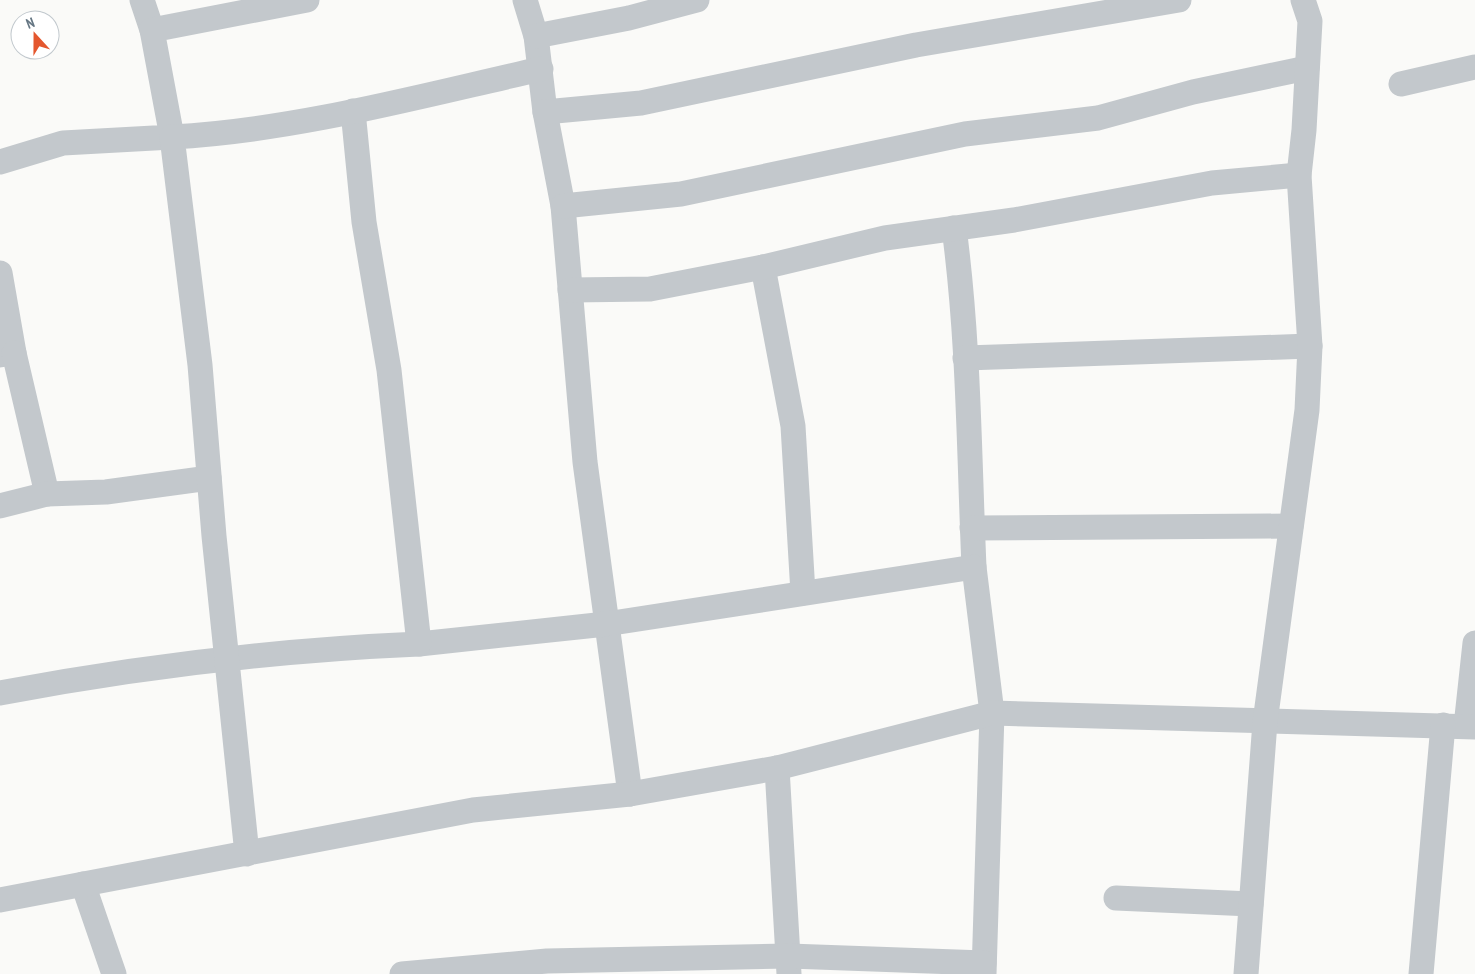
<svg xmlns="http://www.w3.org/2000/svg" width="1475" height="974" font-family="'PT Sans Narrow',sans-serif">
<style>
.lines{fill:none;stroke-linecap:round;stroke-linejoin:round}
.street{stroke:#c3c8cc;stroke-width:25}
</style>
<rect width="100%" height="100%" fill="#fafaf8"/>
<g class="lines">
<g class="street">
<polyline points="142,0 152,30"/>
<polyline points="525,0 536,36 545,112 563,206 585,462 630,794"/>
<polyline points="536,36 629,18 697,0"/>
<polyline points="1401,84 1475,67"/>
<polyline points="545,112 641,103 916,45 1179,0"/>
<polyline points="0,162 63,143 172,137 152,30 307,0"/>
<polyline points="563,206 681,194 965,134 1098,118 1193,92 1307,68"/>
<path d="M954,228C969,340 969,454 974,567"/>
<polyline points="763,267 793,426 803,593"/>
<polyline points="0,273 14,353 0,355"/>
<polyline points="570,290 650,289 763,267 885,238 1014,220 1212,183 1299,175"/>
<polyline points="14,353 47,494"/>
<polyline points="965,358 1310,346"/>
<polyline points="0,506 47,494 106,492 209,478"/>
<polyline points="972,528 1291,526"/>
<polyline points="419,644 606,624 974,567 992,713 984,974"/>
<path d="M0,693C138,667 279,650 419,644L389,370L364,222L353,111"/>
<polyline points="1466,726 1475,643"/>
<polyline points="777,768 789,974"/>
<path d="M247,854L214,536L200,365L172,137C297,130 420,96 541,69"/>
<polyline points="83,884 114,974"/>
<polyline points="1116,898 1251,904"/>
<polyline points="0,900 473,810 630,794 777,768 992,713 1475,727"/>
<polyline points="402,974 547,961 789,956 984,963"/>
<polyline points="1246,974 1265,722 1307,410 1310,346 1299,175 1304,130 1310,21 1303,0"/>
<polyline points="1421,974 1443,725"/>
</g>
</g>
<g transform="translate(35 35) rotate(339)"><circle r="24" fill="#ffffff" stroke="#c1c8cd"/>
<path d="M0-4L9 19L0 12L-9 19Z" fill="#e4572e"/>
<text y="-8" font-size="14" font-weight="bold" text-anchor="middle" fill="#657683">N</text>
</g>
</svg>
